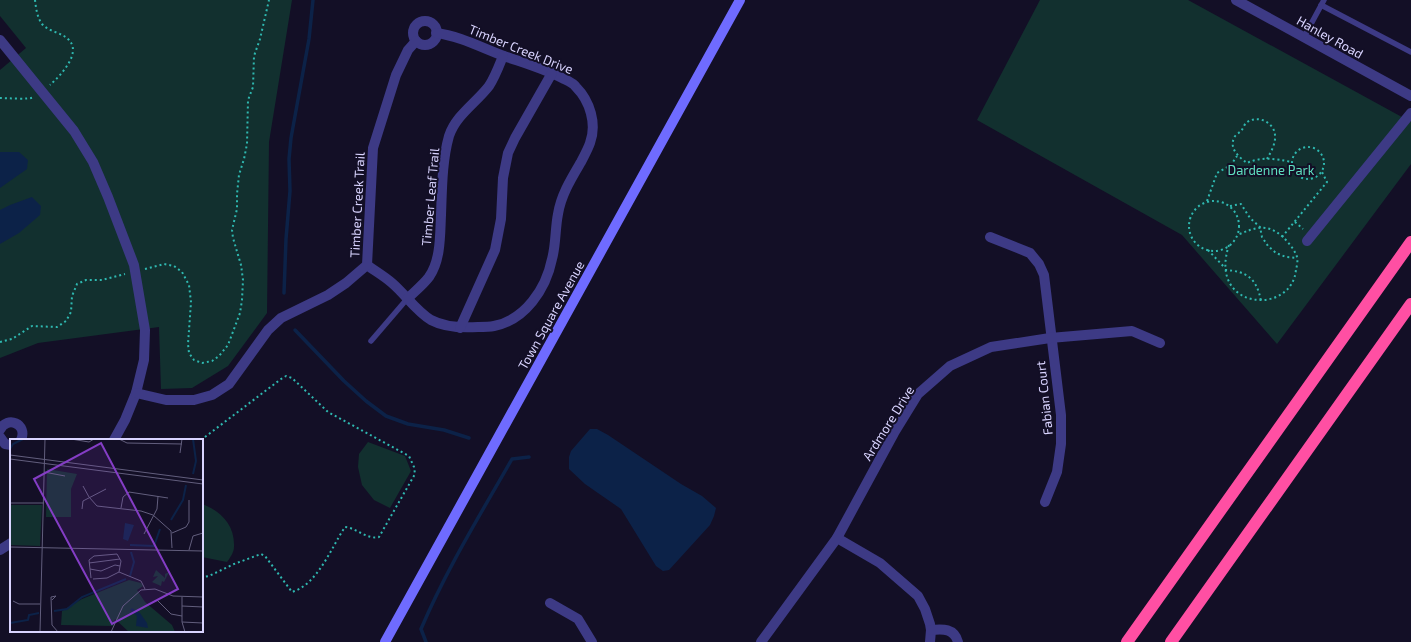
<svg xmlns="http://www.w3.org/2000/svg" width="1411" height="642" font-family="'Exo 2',sans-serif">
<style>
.green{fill:#12302f}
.water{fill:#0c2248}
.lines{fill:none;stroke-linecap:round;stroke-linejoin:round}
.stream{stroke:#0c2248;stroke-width:3.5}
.path{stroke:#2fb8b0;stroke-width:2;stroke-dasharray:2 3;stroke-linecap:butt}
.service{stroke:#3d3a85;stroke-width:5.5}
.minor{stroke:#3d3a85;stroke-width:10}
.tertiary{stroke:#3d3a85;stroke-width:10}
.secondary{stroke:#6f6bff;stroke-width:10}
.motorway{stroke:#ff4fa3;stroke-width:12}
.labels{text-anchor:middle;stroke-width:4;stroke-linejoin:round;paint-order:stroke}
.street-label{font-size:13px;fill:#d9d4ff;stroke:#130f26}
.park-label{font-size:13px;fill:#5fe0c0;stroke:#130f26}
.inset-river{fill:none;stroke:#0c2248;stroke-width:2}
.inset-road{fill:none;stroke:#625e7d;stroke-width:1}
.view{fill:#843dc5;fill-opacity:0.15;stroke:#843dc5;stroke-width:2}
.inset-edge{fill:none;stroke:#d9d4ff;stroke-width:2}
</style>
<rect width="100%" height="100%" fill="#130f26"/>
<g class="green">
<polygon points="0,0 292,0 269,142 267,313 228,366 192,388 161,389 159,327 38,343 0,358 0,70 26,48 0,16"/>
<polygon points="1040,0 1188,0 1411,122 1411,164 1277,344 1182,235 977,120"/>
<polygon points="368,442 405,456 411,471 390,508 374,500 362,485 358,467 359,454"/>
<path d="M202,504C221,511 235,525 234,547C234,552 230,558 227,562L202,557Z"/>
</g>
<g class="water">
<polygon points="0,152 19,152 28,160 27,169 0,188"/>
<polygon points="32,197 41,206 40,215 19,233 0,244 0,210 10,205"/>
<polygon points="590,429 597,429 608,435 681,484 702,496 716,508 714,516 710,525 669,570 663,571 656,566 621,509 585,484 569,469 569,457 571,451"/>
</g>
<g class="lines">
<g class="stream">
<polyline points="284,293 286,239 290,191 289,159 291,138 309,39 313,0"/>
<polyline points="295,330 344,381 366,401 386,416 408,424 444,430 469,438"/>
<path d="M426,642L421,629C446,570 480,515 512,459L529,457"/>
</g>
<g class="path">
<path d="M35,0C36,8 37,17 42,24C47,30 57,32 64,36C86,49 62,74 50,85"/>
<path d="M0,98C7,98 30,100 34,97"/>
<circle cx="1308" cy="163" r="16"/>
<path d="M1267,159C1271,152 1276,143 1275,135C1274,122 1257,114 1246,123C1244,125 1243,129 1241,131C1239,133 1235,135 1234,138C1229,149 1239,157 1247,163C1263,156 1275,159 1292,162"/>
<polyline points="1207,201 1217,173 1231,165 1237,156"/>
<circle cx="1214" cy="226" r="25"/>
<polyline points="1230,206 1241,204 1250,218 1260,227 1262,237 1268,246 1276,253 1286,257 1297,258"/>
<polyline points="1295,222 1303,229"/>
<polyline points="1282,237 1327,182 1322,172"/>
<path d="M1229,245C1207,311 1293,316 1296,269C1297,266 1298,261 1297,257C1295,250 1288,242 1283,237C1266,222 1255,228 1237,235"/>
<polyline points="1208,250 1225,268"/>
<polyline points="145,269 164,264 174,266 182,272 189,285 191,302 188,344 189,353 194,360 202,363 212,361 219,356 228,345 240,313 242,300 243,280 241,265 233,238 232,230 237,209 237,194 239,175 244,159 247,144 248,100 253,87 254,56 260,39 269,0"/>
<path d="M1225,270C1247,271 1257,279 1261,301"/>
<polyline points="0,342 12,339 32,326 57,327 66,321 71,312 72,296 77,284 86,280 102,280 125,274"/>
<path d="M201,440L281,379L286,376L292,378L328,412L409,456L414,467L415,474L379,537C367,540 357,528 345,527C331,548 318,584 292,592L265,556L261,554L234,564L209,576L202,577"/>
<polyline points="202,599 203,600"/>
</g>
<g class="service">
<polyline points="1321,5 1411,52"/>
<polyline points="1304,37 1324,0"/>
<polyline points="371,341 407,299"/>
</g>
<g class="minor">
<circle cx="425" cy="33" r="12"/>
<polyline points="0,40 74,131 93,162 108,197 134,265 145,330 144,360 136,393 125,420 114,440"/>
<polyline points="990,237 1030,253 1039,264 1044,275 1061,415 1061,444 1057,472 1045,502"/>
<polyline points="1307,241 1411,113"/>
<path d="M367,265C375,271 384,276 392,283C405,294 416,311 431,320C446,328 463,328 478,327C483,327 489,327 494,326C525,320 546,289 552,259C556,245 555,229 558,214C561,195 571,179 581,162C584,156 588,149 590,143C597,124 590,101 576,87C573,83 568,81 564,79C545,69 524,63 504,56C482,48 460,36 436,33"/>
<path d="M407,299C414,292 423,285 429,277C441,260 440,235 441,215C442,189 442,161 449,136C456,115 476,103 489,86C495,77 499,66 503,56"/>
<polyline points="460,328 495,250 501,219 503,178 508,153 515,138 552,73"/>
<polyline points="136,393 166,400 194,400 212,395 229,384 268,330 281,318 328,295 346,283 367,265 373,148 396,75 408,50 416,41"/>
<path d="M0,430C7,415 28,424 21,440"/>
<polyline points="0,437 5,444 11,445"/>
<polyline points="837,538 880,563 918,596 925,609 930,624 931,630 930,642"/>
<polyline points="0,550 11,543"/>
<polyline points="550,603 578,619 592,642"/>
<path d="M931,630C943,629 954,628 958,642"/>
<polyline points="761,642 837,538 894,433 918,394 950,366 991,347 1050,338 1132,331 1160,343"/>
</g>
<polyline class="tertiary" points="1236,0 1411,96"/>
<polyline class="secondary" points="385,642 740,0"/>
<g class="motorway">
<polyline points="1127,642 1411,242"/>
<polyline points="1171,642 1411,304"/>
</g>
</g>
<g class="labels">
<g class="street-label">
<text transform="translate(1330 37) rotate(29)" y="5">Hanley Road</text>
<text transform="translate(521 49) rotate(22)" y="5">Timber Creek Drive</text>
<text transform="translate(430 197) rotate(-85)" y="5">Timber Leaf Trail</text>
<text transform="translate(357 205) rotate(-87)" y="5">Timber Creek Trail</text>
<text transform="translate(551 315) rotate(-61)" y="5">Town Square Avenue</text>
<text transform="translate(1044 398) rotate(-96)" y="5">Fabian Court</text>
<text transform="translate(888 423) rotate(-58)" y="5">Ardmore Drive</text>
</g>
<g class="park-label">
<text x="1271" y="175">Dardenne Park</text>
</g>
</g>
<g transform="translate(10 439)">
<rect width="193" height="193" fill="#130f26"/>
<path d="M37,30L67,35L61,50V78H36ZM0,66H32L30,107L0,106ZM146,131L155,139V135L159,133L154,143L152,142L151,147L142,143L148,137L143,138ZM119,141L131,144L133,147L127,151L135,163L162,186L165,193H119L105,180L103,187L51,186L52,172L72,160Z" fill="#12302f"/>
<path d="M115,84L124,86L118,102L113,100ZM122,169L130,174L137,184L138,189L126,187L127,177L120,171Z" fill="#0c2248"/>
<path class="inset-river" d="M0,10L3,5L13,0M183,35L186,22L183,0M161,81L173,61L176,46M120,106L144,107L150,90M120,137L124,123L121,113M44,172L57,170L72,158L116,140M0,184L18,181L19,176L29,174"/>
<path class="inset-road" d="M61,0L79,3L84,0M109,0L117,4L172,5M170,14L172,0M0,16L193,41M0,20L193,45M34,33L55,37M73,47L79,58L87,67L131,72L143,76L161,92L162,109M0,64H34M111,69L113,58L119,53L158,59M72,70L73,62L96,50M162,94L176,88L179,83V61M134,95L147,70L148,57M0,108L193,112M179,111L183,97L193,94M79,124L110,120M80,130L91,132L105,126L110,127M81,139L79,121L84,117L107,115L111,122L109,133M83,140L97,139L109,133L131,142L135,150M172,158V183L175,193M42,161L46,157L41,158L42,186L48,193M147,161L161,175L172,177M3,162L9,165H30M172,167L193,168M172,183L193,184M30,193L35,0M101,193L113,167L131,151L145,150L163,157L193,158"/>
<path class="view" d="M91,4L168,150L102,185L24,40Z"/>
<rect width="193" height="193" class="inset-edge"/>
</g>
</svg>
